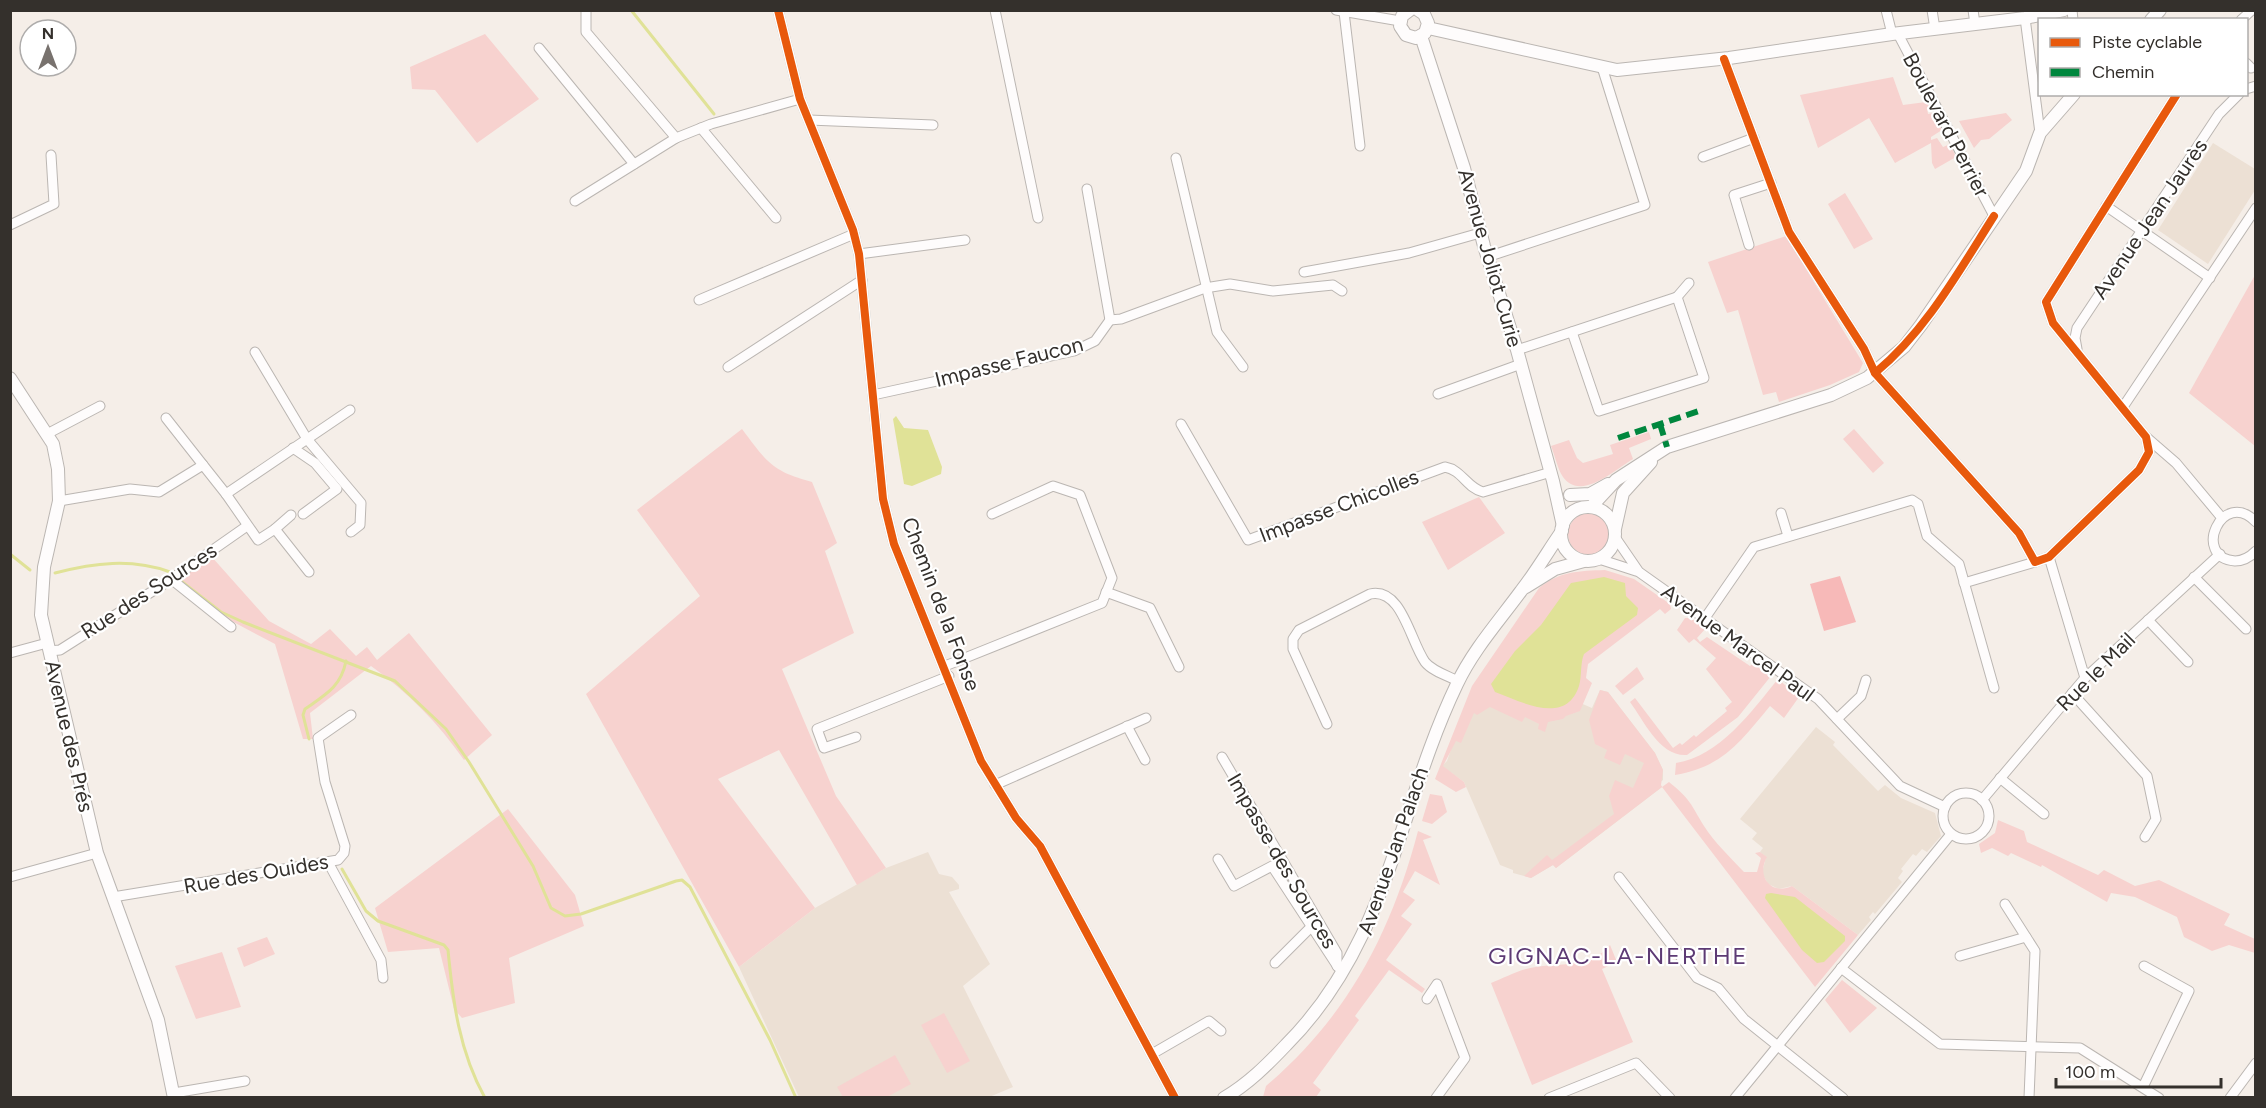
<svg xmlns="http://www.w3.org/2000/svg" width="2266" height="1108" font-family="Figtree,sans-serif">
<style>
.built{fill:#ece0d4}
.green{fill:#f7d2cf}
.forest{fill:#f7b9b8}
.water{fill:#e0e297}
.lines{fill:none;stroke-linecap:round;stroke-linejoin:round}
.stream{stroke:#e0e297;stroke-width:3}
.street-casing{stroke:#bbb6b2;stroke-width:11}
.secondary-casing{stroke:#bbb6b2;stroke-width:14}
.street{stroke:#fefcfc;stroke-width:9}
.secondary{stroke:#fefcfc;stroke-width:12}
.quiet{stroke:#00873e;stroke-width:6;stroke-dasharray:12 6;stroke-linecap:butt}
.cycleway-casing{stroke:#fff;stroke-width:11}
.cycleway{stroke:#e8590c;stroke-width:8}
.labels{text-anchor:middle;stroke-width:4.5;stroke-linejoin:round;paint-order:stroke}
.street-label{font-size:21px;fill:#34302c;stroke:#fff}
.quarter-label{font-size:24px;letter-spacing:1.5px;fill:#5d3a74;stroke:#fff}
</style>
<rect width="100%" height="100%" fill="#f5eee8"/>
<g class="built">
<polygon points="2213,143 2255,169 2255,190 2208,264 2158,230"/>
<polygon points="1600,690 1608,692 1655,753 1663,770 1663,780 1659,783 1662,787 1556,868 1553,865 1531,878 1513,873 1513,870 1500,865 1464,782 1442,766 1447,761 1465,708 1578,702 1592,708"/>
<polygon points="1816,727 1835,742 1833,745 1878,791 1885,785 1901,798 1935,813 1941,836 1927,852 1922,849 1916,856 1913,854 1901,869 1903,871 1898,878 1902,882 1875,914 1873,912 1869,917 1871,920 1858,935 1792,886 1779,889 1768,884 1762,873 1766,857 1760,852 1763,848 1752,839 1757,833 1740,819"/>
<polygon points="928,852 939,874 952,877 959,885 959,889 949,892 990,964 963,986 1013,1087 987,1098 799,1097 739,967 815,908 886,868"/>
</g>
<g class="green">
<polygon points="485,34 539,99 477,143 435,90 412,89 410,67"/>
<polygon points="1893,77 1903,105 1926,102 1930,107 1927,108 1928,114 1933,113 1942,130 1931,137 1931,140 1937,138 1943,147 1950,144 1956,157 1935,169 1932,163 1931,143 1895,163 1869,118 1818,148 1800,95"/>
<polygon points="2006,113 2012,120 1989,139 1981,140 1974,148 1959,121"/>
<polygon points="1845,193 1873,239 1854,249 1828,204"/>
<polygon points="1786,236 1863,363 1859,372 1830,385 1779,402 1776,392 1763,395 1738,310 1727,313 1708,262"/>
<polygon points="2255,275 2255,446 2189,393"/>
<path d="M742,429C767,462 771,471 812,482L837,543L825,551L854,633L782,669L836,796L886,868L857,885L779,750L718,779L815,908L739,967L586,694L700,596L637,510Z"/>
<polygon points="1854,429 1884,463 1873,473 1843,439"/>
<path d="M1649,432L1651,439L1629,448L1633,459C1616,469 1581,502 1563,477C1557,468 1555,455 1551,446L1569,440L1577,458L1583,463L1613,454L1610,445Z"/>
<polygon points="1479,497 1505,533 1448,570 1422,522"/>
<circle cx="1589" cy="534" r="21"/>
<path d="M211,556L269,621L311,644L330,629L356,656L367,647L377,660L409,633L492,735L464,760C438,723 408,692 371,666L310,713L313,739H303L275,644L224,617L177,580Z"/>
<path d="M1605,570L1634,579L1670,604L1671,609L1665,614L1660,609L1588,664L1586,678L1592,683L1580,711L1566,716L1563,719L1548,722L1545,732L1538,729L1539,724L1525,717L1522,722L1490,707L1477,715L1474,713L1461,743L1456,741L1443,766L1464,782L1466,787L1456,792L1435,779L1472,686L1539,588C1560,571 1579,571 1605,570Z"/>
<path d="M1685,618H1690L1706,628L1697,638L1700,642L1707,637L1750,666L1754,663L1771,676L1738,717L1687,755C1660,757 1644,721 1630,702L1635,698L1673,748L1680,743L1682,745L1694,735L1696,737L1727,711L1725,708L1732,702L1706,669L1716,658L1694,639L1689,643L1677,630Z"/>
<polygon points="1637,667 1644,679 1623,695 1615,686"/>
<path d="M1778,679L1799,697L1784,718L1770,706C1741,741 1723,767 1675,775L1676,763C1720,756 1751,712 1778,679Z"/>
<path d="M1600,690L1608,692L1655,753L1663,770L1661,785L1662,787L1669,782C1691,800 1690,803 1704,826C1714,842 1731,858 1744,872H1757L1761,858L1755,853L1760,852L1767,857C1756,876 1771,896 1792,886L1858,935L1815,987L1662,787L1556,868L1553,865L1531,878L1524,876L1547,855L1552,860L1614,814L1609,796L1615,780L1633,788L1644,763L1625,754L1620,765L1604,758L1607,750L1595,744L1589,720Z"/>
<polygon points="1430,794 1442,796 1447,812 1432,824 1422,821"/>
<polygon points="508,809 575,895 584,926 509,958 515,1003 462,1018 454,1009 439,948 388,952 375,908"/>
<polygon points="1998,820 2024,831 2027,842 2098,875 2104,870 2135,886 2159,880 2230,914 2224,925 2255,939 2255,953 2229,945 2212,951 2184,937 2177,917 2135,897 2111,893 2107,902 2042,865 2041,867 2011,853 2008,856 1992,848 1981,853 1979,844 1995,833"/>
<path d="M1418,831L1432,837L1423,840L1440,885L1415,871L1403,892L1415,900L1401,916L1412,924L1386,960L1425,989L1422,993L1389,970L1355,1016L1359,1020L1313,1083L1321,1090L1316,1097H1263L1266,1086C1348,1016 1391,933 1418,831Z"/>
<polygon points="267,937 275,954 244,967 237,948"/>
<path d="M1610,945L1617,962L1602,969L1633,1042L1532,1085L1491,983C1502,979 1514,972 1526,969C1556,961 1588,971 1610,945Z"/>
<polygon points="222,952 241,1007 196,1019 175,966"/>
<polygon points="1842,980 1877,1008 1850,1033 1825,1000"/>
<polygon points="944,1013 970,1061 947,1073 921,1025"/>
<polygon points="895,1055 911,1084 887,1097 843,1097 837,1087"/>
</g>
<polygon class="forest" points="1840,576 1856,622 1824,631 1810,584"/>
<g class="water">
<polygon points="896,416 904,428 928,430 942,467 941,474 912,486 904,484 893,419"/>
<path d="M1604,577L1625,583L1626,596L1638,608L1637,615L1584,654C1580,664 1582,676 1579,686C1566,726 1522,702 1495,692L1491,684L1515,651L1541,625L1571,583Z"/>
<polygon points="1771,893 1795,897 1845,936 1845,941 1824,962 1817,963 1802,950 1765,898 1766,894"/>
</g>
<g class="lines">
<g class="stream">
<polyline points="631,10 714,114"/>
<polyline points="10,554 30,570"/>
<path d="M55,573C94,563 131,558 170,572"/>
<polyline points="181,581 221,612 243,622 395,681 446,729 469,762 533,866 551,908 565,916 581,914 676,881 682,880 690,887 770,1040 796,1098"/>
<path d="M309,739L303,715L305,709C325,695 341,687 346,661"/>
<path d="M342,869L366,911L378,921L444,945L448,950C453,1002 459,1051 485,1098"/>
</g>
<g class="street-casing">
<g id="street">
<polyline points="586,10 586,32 676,138"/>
<polyline points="778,10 800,99 853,230 859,254 883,499 894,544 981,761 1016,818 1040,846 1175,1098"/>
<polyline points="995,10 1038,218"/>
<polyline points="1336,10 1400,21"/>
<polyline points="1886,10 1892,34"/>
<polyline points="1932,10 1935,29"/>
<polyline points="1973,10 1975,24"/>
<polyline points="2072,10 2073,20"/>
<polyline points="1344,12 1360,146"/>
<polyline points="2025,18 2040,133"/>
<polyline points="2241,20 2252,10"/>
<polyline points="1898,34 1994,216"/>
<polyline points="539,48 634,164"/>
<polyline points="1724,59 1789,232 1864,349 1875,373 2019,533 2035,562 2049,557 2139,470 2149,452 2146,437 2053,323 2046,302 2177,94"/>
<polyline points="2246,63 2251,68"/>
<polyline points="2246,89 2256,86"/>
<polyline points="809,120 933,125"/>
<polyline points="701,128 776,218"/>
<polyline points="1703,157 1754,138"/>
<polyline points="1176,158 1217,332 1243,367"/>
<polyline points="1087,189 1110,320"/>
<polyline points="575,201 676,138 711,124 800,99"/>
<polyline points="2106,206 2210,278"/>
<polyline points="10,225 54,204 51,155"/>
<polyline points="1749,245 1734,195 1771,183"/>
<polyline points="859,254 965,240"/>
<polyline points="1487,257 1645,205 1602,67"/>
<polyline points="1304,272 1409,253 1480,233"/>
<polyline points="1677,297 1689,283"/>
<polyline points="699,300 854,234"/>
<polyline points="1110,320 1121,319 1205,288 1230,284 1273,291 1333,285 1342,291"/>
<polyline points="1572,332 1599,411 1704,378 1677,297"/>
<polyline points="2077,349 2075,338 2077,328 2219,114 2239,94"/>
<polyline points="1517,350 1677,297"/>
<polyline points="255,352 307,439 361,503 360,525 351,532"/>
<polyline points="728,367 862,280"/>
<polyline points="1438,394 1521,364"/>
<polyline points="873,395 1074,351 1095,341 1110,320"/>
<polyline points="2123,407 2256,208"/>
<polyline points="166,418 203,465"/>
<path d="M1181,424L1248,540L1445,467C1462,470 1467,488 1483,492L1551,472"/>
<polyline points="47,434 100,406"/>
<polyline points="2146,437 2176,463 2222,518"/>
<polyline points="293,448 315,463 337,489 303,514"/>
<polyline points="226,494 258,540 275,529 309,572"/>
<polyline points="59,501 130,489 159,492 203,465 226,494 350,410"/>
<polyline points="1781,513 1788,536"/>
<path d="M2256,522C2222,487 2191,558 2235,561C2243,561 2250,557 2256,551"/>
<polyline points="275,529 291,515"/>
<polyline points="1615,537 1639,572 1818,699 1900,786 1945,807"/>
<polyline points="2049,557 2085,678"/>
<polyline points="1599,559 1636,571"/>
<polyline points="2194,577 2246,629"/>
<polyline points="171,579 231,627"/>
<polyline points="1964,583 2035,562"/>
<polyline points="1106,592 1150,608 1179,667"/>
<polyline points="1705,618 1754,547 1912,500 1918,504 1927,536 1959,564 1994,688"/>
<polyline points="2148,620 2188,662"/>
<polyline points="49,651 60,650 167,582 247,526"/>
<polyline points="10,653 47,643"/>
<polyline points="945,666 1102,603 1112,578 1080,495 1053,486 992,514"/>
<polyline points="2072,693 2147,776 2156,819 2145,837"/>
<polyline points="1837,719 1861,696 1866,680"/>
<path d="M1327,724L1293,649V639L1299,630L1370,594C1402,587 1410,641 1425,662C1432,671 1448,676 1458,681"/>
<polyline points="1127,726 1145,760"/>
<polyline points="856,737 824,748 817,729 949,676"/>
<polyline points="1222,757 1337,953 1337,966"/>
<polyline points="2000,778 2044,814"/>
<polyline points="995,785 1146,718"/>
<circle cx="1966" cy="816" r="23"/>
<polyline points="1982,800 2085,678 2220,554"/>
<polyline points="1218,859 1234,886 1272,866 1338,967"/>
<polyline points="329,864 381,960 383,978"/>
<polyline points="10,877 97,853"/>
<polyline points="1619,877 1697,978 1718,988 1744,1019 1843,1098"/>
<polyline points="113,897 338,860 344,853 345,846 325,782 318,738 351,715"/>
<polyline points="2005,904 2035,951 2029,1098"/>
<polyline points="1960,956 2026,937"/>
<polyline points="1275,963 1311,927"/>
<polyline points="1841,968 1940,1044 2080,1048 2159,1098"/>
<polyline points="1427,999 1437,984 1465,1058 1436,1098"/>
<polyline points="1152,1054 1209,1021 1221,1031"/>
<polyline points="2143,1087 2189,991 2144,966"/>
<polyline points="174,1093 245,1081"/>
<polyline points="1549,1098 1636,1063 1670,1098"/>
<polyline points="1735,1098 1951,834"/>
<polyline points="2230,1098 2256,1063"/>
</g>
</g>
<g class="secondary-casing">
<g id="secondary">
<polyline points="1410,10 1402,16 1400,26 1406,35 1416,38 1425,33 1428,23 1424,14 1418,10"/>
<polyline points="2151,20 2160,10"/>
<polyline points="1428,28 1617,70 1729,58 1892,34 2025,18 2064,10"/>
<polyline points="1421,36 1464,168 1484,246 1517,350 1553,481 1563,526"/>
<polyline points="10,378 53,444 58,469 59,501 44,567 41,615 97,853 158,1020 174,1098"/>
<polyline points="1570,495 1590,494 1608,484"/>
<polyline points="1591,507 1616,480 1667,447 1831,395 1867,378 1904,347 1921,325 2026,171 2040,133 2074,94"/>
<circle cx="1588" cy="534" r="27"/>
<polyline points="1615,529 1623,493 1651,462"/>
<polyline points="1526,587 1555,569 1584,561"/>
<path d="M1224,1098C1248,1084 1267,1065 1286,1045C1389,942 1397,809 1457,684C1473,650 1499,621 1521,591C1536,572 1548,551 1562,531"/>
</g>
</g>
<use href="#street" class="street"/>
<use href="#secondary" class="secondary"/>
<g class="quiet">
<polyline points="1660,424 1667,447"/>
<polyline points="1618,438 1702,410"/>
</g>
<g class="cycleway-casing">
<g id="cycleway">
<polyline points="778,10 800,99 853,230 859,254 883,499 894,544 981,761 1016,818 1040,846 1175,1098"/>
<polyline points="1724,59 1789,232 1864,349 1875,373 2019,533 2035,562 2049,557 2139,470 2149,452 2146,437 2053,323 2046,302 2177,94"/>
<path d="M1875,373C1926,331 1959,271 1994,216"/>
</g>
</g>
<use href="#cycleway" class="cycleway"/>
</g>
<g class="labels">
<g class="street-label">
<text transform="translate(1946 125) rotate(62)" y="7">Boulevard Perrier</text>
<text transform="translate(2150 219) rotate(-56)" y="7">Avenue Jean Jaurès</text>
<text transform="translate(1490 258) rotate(74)" y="7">Avenue Joliot Curie</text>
<text transform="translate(1009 362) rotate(-14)" y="7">Impasse Faucon</text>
<text transform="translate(1339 506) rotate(-21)" y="7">Impasse Chicolles</text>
<text transform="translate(149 591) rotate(-33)" y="7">Rue des Sources</text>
<text transform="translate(941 604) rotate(69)" y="7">Chemin de la Fonse</text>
<text transform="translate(1738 643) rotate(36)" y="7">Avenue Marcel Paul</text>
<text transform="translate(2096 672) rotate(-45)" y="7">Rue le Mail</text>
<text transform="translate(69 736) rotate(77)" y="7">Avenue des Prés</text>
<text transform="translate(1393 851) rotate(-71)" y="7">Avenue Jan Palach</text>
<text transform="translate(1282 861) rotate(60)" y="7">Impasse des Sources</text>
<text transform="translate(256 874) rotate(-10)" y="7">Rue des Ouides</text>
</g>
<g class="quarter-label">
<text x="1618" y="964">GIGNAC-LA-NERTHE</text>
</g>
</g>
<rect width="2266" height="1108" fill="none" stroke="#34302c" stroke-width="24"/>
<rect x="2038" y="18" width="210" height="78" fill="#ffffff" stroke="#aeacab" stroke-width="1.5"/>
<rect x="2050" y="38" width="30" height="9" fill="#e8590c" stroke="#aeacab" stroke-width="1.5"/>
<text x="2092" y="48" font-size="18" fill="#34302c">Piste cyclable</text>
<rect x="2050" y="68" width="30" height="9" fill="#00873e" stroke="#aeacab" stroke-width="1.5"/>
<text x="2092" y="78" font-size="18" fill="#34302c">Chemin</text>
<g transform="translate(48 48)"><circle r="28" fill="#ffffff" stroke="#aeacab" stroke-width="1.5"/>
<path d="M0-4.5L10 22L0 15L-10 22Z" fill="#78726e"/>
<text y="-9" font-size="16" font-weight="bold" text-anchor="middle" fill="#34302c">N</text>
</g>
<path d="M2056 1078v9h165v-9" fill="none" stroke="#34302c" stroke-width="3"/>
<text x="2065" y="1078" font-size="18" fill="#34302c" stroke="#ffffff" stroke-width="4.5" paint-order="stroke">100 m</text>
</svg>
